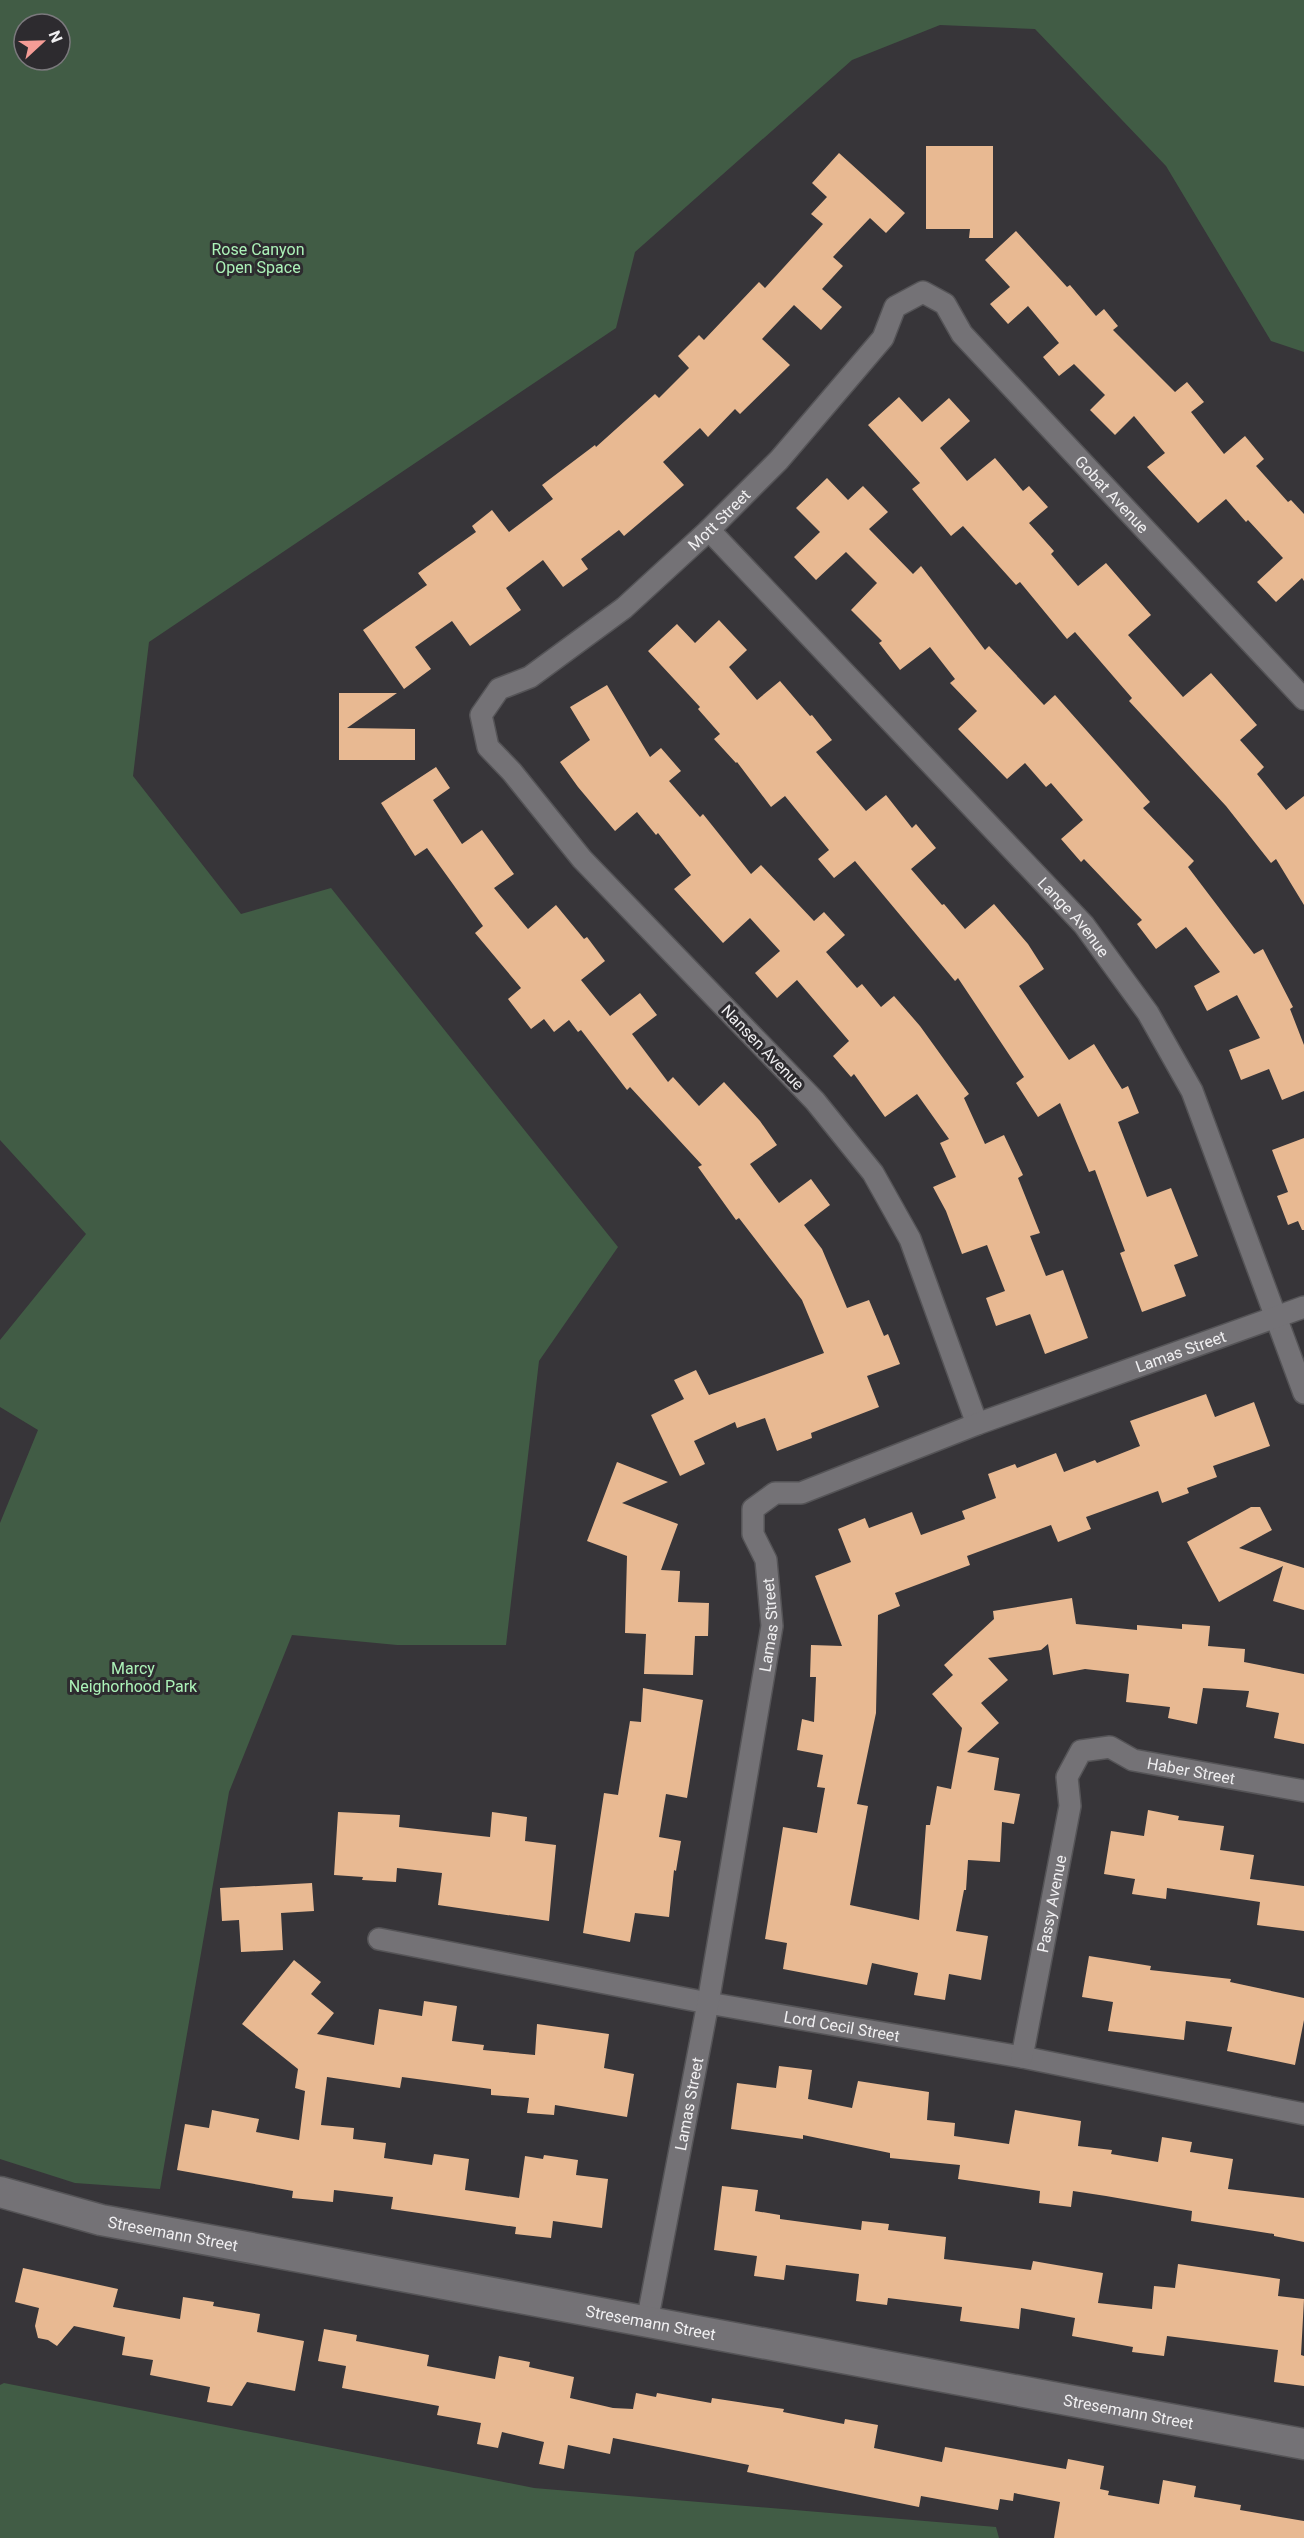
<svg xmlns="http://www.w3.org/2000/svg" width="1304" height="2538" font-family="Roboto,sans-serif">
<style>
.green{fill:#415c45;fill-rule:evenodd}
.building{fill:#e8b992}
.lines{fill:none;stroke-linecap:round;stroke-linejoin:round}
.street-casing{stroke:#555457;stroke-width:24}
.secondary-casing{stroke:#555457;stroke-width:33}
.street{stroke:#747276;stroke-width:21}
.secondary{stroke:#747276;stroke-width:30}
.labels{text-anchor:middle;stroke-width:6;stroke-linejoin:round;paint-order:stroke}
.park-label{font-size:16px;fill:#acf2b8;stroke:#2d2b2f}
.street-label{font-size:16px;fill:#f0eff1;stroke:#2d2b2f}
</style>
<rect width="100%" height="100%" fill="#373539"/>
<g class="green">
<path d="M0,0H1304V352L1271,341L1166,166L1035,29L940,25L852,60L635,252L616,328L149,642L133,776L241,914L331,888L618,1247L539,1361L506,1645H397L292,1635L229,1792L160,2189L75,2183L0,2159V1523L38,1430L0,1407V1340L86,1234L0,1140ZM24,24H60V60H24Z"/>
<polygon points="4,2383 534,2488 996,2527 999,2538 0,2538 0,2385"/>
</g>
<g class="building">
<polygon points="926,146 993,146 993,238 969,238 970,229 926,229"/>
<polygon points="839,153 905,213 886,233 870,218 833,257 843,266 822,289 842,307 821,330 794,305 762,339 790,365 740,414 735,409 708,437 700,428 663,462 684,485 624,536 619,530 581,559 588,569 563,587 543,560 506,588 521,610 470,646 452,621 415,647 431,669 404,689 363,630 427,585 418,573 476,532 472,526 492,510 509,532 553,499 542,485 595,445 596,447 655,394 659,398 689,368 678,356 699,335 704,340 759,282 765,288 823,224 811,214 827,197 812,183"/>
<polygon points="1016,231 1067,287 1070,285 1096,316 1104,309 1118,326 1113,330 1175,392 1187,382 1204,402 1191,412 1224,454 1245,436 1264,459 1256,466 1288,502 1291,500 1304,514 1304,581 1302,578 1276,602 1257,582 1283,558 1248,520 1246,522 1226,499 1198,523 1147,467 1165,453 1134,416 1115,435 1090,410 1105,395 1074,364 1059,376 1043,357 1059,343 1028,306 1008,324 990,304 1010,287 985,260"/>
<polygon points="899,397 922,422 949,398 970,421 940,448 967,481 995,458 1023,491 1029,486 1048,507 1029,523 1054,551 1051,554 1078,586 1106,563 1151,615 1128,635 1183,697 1211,673 1257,725 1240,740 1264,767 1257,774 1286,810 1304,796 1304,905 1276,859 1271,863 1226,806 1129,701 1132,698 1075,632 1067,639 1020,582 1016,585 963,526 951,536 912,489 920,483 868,425"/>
<polygon points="827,478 848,500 863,486 888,512 869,529 913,574 921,566 985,650 989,646 1044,705 1055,695 1150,802 1143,808 1194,861 1188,867 1254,954 1263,949 1293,1007 1290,1009 1304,1045 1304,1091 1282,1100 1269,1069 1241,1080 1229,1050 1260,1038 1237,995 1207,1011 1194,986 1220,972 1186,927 1156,949 1137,924 1142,920 1084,859 1081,862 1061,839 1083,820 1051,783 1046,787 1025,763 1007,779 958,729 977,711 950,683 955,679 930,647 900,670 879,643 882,641 851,610 877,583 846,552 816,580 794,557 820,532 796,508"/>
<polygon points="719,620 747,650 729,667 757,700 780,681 810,716 812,715 832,740 816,752 866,811 886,795 912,828 916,824 936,848 911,869 942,905 944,904 965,929 994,904 1028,944 1044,969 1019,986 1069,1060 1094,1044 1122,1089 1128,1086 1139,1113 1118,1122 1147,1197 1171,1188 1198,1256 1174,1265 1186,1296 1142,1312 1120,1253 1125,1251 1095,1170 1089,1172 1060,1103 1038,1117 1016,1083 1024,1077 958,978 955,981 855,861 834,878 818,859 829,850 785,796 771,807 737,762 736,763 714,739 720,734 698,709 700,707 648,651 677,624 695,643"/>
<polygon points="607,685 650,757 661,748 681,771 669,781 700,817 703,814 751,874 761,865 814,921 824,912 845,935 826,952 857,988 862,984 881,1007 894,996 920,1026 969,1094 964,1098 985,1144 1004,1135 1023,1175 1018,1178 1040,1233 1030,1236 1046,1276 1063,1270 1088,1338 1045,1354 1030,1314 996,1326 986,1298 1005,1291 987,1245 962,1254 946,1211 933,1187 956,1177 940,1143 949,1139 917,1094 885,1117 854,1074 851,1077 833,1056 849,1041 797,980 777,998 755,973 780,951 750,918 723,943 674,889 691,875 658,833 656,835 637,812 615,831 578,787 560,762 590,740 570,707"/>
<polygon points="339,693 397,693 347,728 415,729 415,760 339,760"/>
<polygon points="436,767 450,788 433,800 462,844 482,830 514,874 494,888 528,929 556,905 584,939 587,937 605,961 581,980 610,1016 640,993 657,1015 632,1034 668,1082 673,1077 699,1106 724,1082 760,1121 777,1145 750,1164 779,1203 811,1179 830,1205 804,1225 822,1249 847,1308 869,1300 884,1336 888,1334 900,1364 867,1376 879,1407 811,1433 812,1438 777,1451 765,1418 737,1428 735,1422 694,1441 705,1464 680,1476 651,1415 684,1399 674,1380 696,1370 709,1395 824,1353 802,1300 739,1218 736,1220 698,1167 702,1165 630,1087 627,1090 581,1030 578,1032 569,1020 554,1032 544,1019 531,1029 508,999 521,988 475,933 483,926 427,848 415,856 381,803"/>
<polygon points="1304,1138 1304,1230 1302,1230 1298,1221 1288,1225 1277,1196 1288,1192 1272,1150"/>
<polygon points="1206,1394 1215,1417 1254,1402 1270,1446 1213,1466 1217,1477 1187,1488 1189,1493 1162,1503 1158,1491 1086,1517 1091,1529 1058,1542 1051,1525 967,1556 970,1565 895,1593 900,1606 878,1615 876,1713 857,1804 868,1806 850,1905 919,1920 926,1825 930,1825 937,1786 951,1789 962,1728 932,1694 953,1675 944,1665 994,1619 993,1611 1072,1598 1076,1624 1137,1630 1137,1625 1182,1629 1182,1624 1210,1626 1208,1646 1245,1649 1244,1662 1304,1674 1304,1744 1274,1738 1279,1713 1246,1707 1249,1691 1203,1688 1197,1724 1168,1718 1170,1707 1126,1702 1129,1674 1085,1669 1053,1675 1048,1644 1041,1650 988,1658 1008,1680 981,1703 999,1723 967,1752 999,1758 994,1790 1020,1794 1014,1824 1002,1822 1000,1862 968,1860 966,1890 964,1890 956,1931 988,1936 981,1980 949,1974 945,2000 914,1995 918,1973 872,1963 867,1985 783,1969 787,1943 765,1939 783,1827 817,1833 825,1788 817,1787 823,1755 797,1750 802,1719 814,1722 816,1677 810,1677 811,1645 842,1646 815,1576 851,1562 838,1529 865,1518 869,1528 912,1512 921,1535 965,1519 962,1511 996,1498 988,1474 1015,1464 1017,1468 1056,1453 1064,1472 1095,1460 1097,1463 1140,1446 1130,1421"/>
<polygon points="617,1462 668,1482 622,1503 678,1524 661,1570 680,1571 678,1602 709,1603 708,1636 695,1636 693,1675 644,1674 646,1634 625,1633 627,1556 587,1541"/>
<polygon points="1251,1507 1260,1507 1272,1530 1239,1548 1304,1568 1304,1610 1273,1601 1283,1566 1219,1602 1187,1542"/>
<polygon points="643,1688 703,1700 687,1798 666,1794 659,1837 681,1841 676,1871 674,1870 669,1917 635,1913 630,1942 583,1933 604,1793 618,1795 630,1721 641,1722"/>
<polygon points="1148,1810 1179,1816 1178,1820 1224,1826 1220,1850 1254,1855 1250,1879 1304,1886 1304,1931 1257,1925 1260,1902 1167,1888 1166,1899 1132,1894 1135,1879 1104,1874 1111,1831 1144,1836"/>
<polygon points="338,1812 400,1815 399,1827 490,1837 492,1812 527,1817 525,1841 556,1845 549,1921 438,1905 442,1873 397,1868 396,1882 362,1880 363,1877 334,1875"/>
<polygon points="312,1883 314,1911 281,1913 283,1950 241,1952 239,1920 222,1921 220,1888"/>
<polygon points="1089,1956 1151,1966 1150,1970 1231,1979 1230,1982 1304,1998 1304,2020 1295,2065 1227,2051 1232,2027 1186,2021 1184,2040 1108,2031 1113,2002 1082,1997"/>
<polygon points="294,1960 321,1982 311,1994 334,2013 317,2034 374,2045 379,2009 422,2016 424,2001 457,2006 452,2041 484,2045 483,2050 535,2055 537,2024 609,2034 604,2068 634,2074 627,2117 555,2105 554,2115 527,2113 529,2098 491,2095 491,2089 402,2077 400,2088 327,2077 321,2125 354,2128 353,2139 386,2143 384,2158 432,2165 434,2154 469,2159 465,2190 519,2198 525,2156 543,2159 544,2155 578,2160 576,2175 608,2179 602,2228 553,2221 551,2238 515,2234 516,2227 391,2209 393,2197 334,2190 333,2202 292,2198 293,2191 177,2170 185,2124 209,2128 212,2110 259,2119 256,2132 299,2140 305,2091 295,2088 298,2069 242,2024"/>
<polygon points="779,2066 812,2070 808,2099 852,2108 858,2081 929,2092 927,2120 955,2123 954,2136 1009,2144 1015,2110 1081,2121 1078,2146 1112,2150 1111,2154 1158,2162 1162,2137 1192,2142 1190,2152 1233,2159 1228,2189 1304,2198 1304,2242 1274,2236 1274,2234 1191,2221 1192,2211 1106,2196 1073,2191 1071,2207 1039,2203 1040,2191 958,2179 960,2165 890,2158 890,2153 803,2135 803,2139 731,2129 737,2083 776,2088"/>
<polygon points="722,2186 758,2190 755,2211 780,2215 780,2219 861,2230 862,2221 889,2224 888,2230 946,2237 944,2259 1031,2270 1033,2261 1103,2273 1098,2303 1152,2309 1154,2286 1175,2288 1178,2264 1280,2279 1278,2296 1304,2299 1301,2355 1304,2356 1304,2386 1274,2382 1278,2350 1167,2336 1164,2356 1132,2352 1133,2347 1072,2336 1075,2318 1021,2308 1019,2329 960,2321 962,2307 888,2298 887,2305 856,2301 859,2274 786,2265 784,2280 754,2276 757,2256 714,2250"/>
<polygon points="23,2268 118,2289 113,2307 180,2319 183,2297 214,2302 213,2306 260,2314 257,2332 304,2341 295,2391 247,2382 232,2406 207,2402 210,2387 150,2375 153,2360 122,2355 125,2337 74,2326 57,2346 48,2340 38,2338 35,2326 39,2308 15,2302"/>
<polygon points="324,2329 357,2335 356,2341 429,2355 427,2366 495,2379 499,2356 530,2362 529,2367 574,2377 570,2398 613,2408 633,2409 636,2393 656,2397 657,2393 711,2403 712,2398 784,2409 783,2412 844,2424 845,2419 878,2425 874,2448 942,2462 945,2447 1066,2469 1068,2459 1104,2466 1100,2489 1109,2491 1108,2495 1159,2504 1163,2480 1196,2486 1194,2497 1241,2505 1240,2510 1304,2521 1304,2538 1054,2538 1060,2502 1014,2493 1013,2501 1000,2499 998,2510 921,2496 919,2507 747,2472 749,2465 613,2438 610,2454 568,2445 564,2469 539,2464 544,2442 502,2432 498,2448 477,2444 481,2423 437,2415 439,2406 342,2388 346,2366 318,2361"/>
</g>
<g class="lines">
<g class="street-casing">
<g id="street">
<path id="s1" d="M709,530L1084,925L1148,1013L1192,1091L1304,1393"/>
<path id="s2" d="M977,1424L910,1239L873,1173L815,1101L582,859L512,772L488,747L481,715L499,689L530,677L624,608L709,530L779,460L883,338L895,307L923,292L945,304L962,334L1304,699"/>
<path id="s3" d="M379,1939L708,2003L1022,2057L1304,2114"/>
<path id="s4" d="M1022,2057L1070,1806L1067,1777L1081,1751L1110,1747L1133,1760L1304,1791"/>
<path id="s5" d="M647,2322L708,2003L772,1626L766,1560L753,1534V1509L775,1493H801L977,1424L1304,1307"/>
</g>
</g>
<g class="secondary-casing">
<g id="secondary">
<path id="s6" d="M0,2192L101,2220L1304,2444"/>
</g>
</g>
<use href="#street" class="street"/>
<use href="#secondary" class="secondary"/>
</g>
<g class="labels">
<g class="park-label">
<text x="258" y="255">Rose Canyon<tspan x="258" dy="18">Open Space</tspan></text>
<text x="133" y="1674">Marcy<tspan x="133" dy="18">Neighorhood Park</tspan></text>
</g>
<g class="street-label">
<text dy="6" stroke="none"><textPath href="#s2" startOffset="1780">Gobat Avenue</textPath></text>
<text dy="6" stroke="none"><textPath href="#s2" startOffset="1191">Mott Street</textPath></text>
<text dy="6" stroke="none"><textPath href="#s1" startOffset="532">Lange Avenue</textPath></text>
<text transform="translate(763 1047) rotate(46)" y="6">Nansen Avenue</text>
<text dy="6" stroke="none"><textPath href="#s5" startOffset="1286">Lamas Street</textPath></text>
<text dy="6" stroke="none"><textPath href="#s5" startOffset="708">Lamas Street</textPath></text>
<text dy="6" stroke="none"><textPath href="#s4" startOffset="429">Haber Street</textPath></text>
<text dy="6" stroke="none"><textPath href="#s4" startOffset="156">Passy Avenue</textPath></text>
<text dy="6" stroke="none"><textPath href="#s3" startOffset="471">Lord Cecil Street</textPath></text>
<text dy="6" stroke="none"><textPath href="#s5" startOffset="222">Lamas Street</textPath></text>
<text dy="6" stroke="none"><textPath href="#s6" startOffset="178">Stresemann Street</textPath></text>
<text dy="6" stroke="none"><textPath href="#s6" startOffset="664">Stresemann Street</textPath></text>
<text dy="6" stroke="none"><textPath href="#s6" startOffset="1150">Stresemann Street</textPath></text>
</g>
</g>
<g transform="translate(42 42) rotate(68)"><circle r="28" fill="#2d2b2f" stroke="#7b797d" stroke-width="1.5"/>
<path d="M0-4.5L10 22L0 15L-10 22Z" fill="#f59c96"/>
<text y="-9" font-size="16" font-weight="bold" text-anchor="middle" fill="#f0eff1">N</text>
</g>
</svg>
